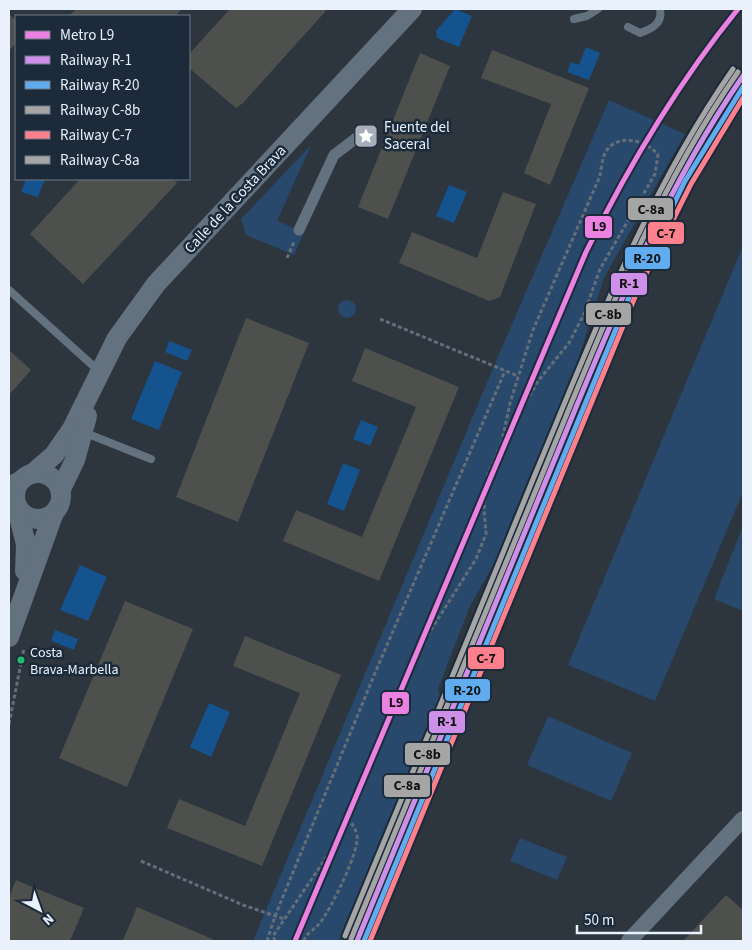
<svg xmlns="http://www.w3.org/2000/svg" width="752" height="950" font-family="'Source Sans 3',sans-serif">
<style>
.green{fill:#29496c}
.water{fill:#15538f}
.building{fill:#4d504c}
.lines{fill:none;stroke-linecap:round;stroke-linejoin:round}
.path{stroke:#646e79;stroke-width:3;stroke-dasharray:4 2.5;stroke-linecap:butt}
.service{stroke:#64717f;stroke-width:8}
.pedestrian{stroke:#64717f;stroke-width:11}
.minor{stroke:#64717f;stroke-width:16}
.tertiary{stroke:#64717f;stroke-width:20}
.rail-1-casing{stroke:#1c2a3a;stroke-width:9}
.rail-2-casing{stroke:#1c2a3a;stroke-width:9}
.rail-3-casing{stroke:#1c2a3a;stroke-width:9}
.rail-4-casing{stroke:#1c2a3a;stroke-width:9}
.rail-5-casing{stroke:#1c2a3a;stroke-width:9}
.rail-1{stroke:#ce8fe9;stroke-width:5}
.rail-2{stroke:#60acee;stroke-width:5}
.rail-3{stroke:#a5a5a5;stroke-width:5}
.rail-4{stroke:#ff808d;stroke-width:5}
.rail-5{stroke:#a5a5a5;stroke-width:5}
.metro-1-casing{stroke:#1c2a3a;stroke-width:9}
.metro-1{stroke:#eb82e2;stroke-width:5}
.bus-dot{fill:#20bc6c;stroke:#1c2a3a;stroke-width:2}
.labels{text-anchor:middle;stroke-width:5;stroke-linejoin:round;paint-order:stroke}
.bus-label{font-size:14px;fill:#e8f1fc;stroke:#1c2a3a;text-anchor:start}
.poi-label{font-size:15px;fill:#e8f1fc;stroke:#1c2a3a;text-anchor:start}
.street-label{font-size:15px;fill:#e8f1fc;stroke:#1c2a3a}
.line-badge{stroke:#1c2a3a;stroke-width:2}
.pale-badge-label{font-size:14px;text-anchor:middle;font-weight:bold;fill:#111}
</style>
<rect width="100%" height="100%" fill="#2d353e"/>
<g class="green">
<polygon points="609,100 685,134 604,278 571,382 496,560 470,606 438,689 441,699 339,941 253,941 494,366"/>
<polygon points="311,145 277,221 304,232 294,255 246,235 241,219"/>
<polygon points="743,246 743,492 655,701 568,665"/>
<circle cx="347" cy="309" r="9"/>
<polygon points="743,526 743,611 714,599"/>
<polygon points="548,716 632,753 611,801 527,765"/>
<polygon points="520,838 567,857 557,880 510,861"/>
</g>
<g class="water">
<polygon points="455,9 472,16 459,47 437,38 436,31"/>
<polygon points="586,47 600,53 589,80 567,72 571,62 579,65"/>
<polygon points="26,179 45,179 38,197 21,192"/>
<polygon points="449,185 467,192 454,223 436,216"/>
<polygon points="169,341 192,350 187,361 165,352"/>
<polygon points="155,361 182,372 159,430 131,419"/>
<polygon points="361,420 378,427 370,446 353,439"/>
<polygon points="343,463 360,470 344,511 327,504"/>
<polygon points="80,565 107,577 88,621 60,610"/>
<polygon points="55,630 78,639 74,650 51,641"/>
<polygon points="209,703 230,712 211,757 190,747"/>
</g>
<g class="building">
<polygon points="76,9 182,9 175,16 69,16"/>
<polygon points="230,9 325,9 325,12 243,103 236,108 189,68 189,54"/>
<polygon points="9,14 16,21 16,43 9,51"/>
<polygon points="492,50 589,88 550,185 524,173 551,104 481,78"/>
<polygon points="420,53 450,66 388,219 358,207"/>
<polygon points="80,179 173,179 177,183 83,284 30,234"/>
<polygon points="503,192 536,204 500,297 489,301 399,263 412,232 477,258"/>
<polygon points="246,318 309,343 238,522 176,497"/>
<polygon points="365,348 459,387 379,581 283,541 296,510 362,537 416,407 352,381"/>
<polygon points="9,350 31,370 9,395"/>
<polygon points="125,601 193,629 127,787 59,758"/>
<polygon points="245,636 341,675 262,866 167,828 179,799 245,826 300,693 233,666"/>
<polygon points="16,880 84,908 70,941 9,941 9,897"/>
<polygon points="726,895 743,910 743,941 683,941"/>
<polygon points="137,907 217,941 123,940"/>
</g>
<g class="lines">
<g class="path">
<polyline points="287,258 294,242"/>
<polyline points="380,319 518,376"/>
<polyline points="9,724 24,648"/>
<polyline points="141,861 243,905 284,919"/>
<polyline points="267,941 275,916 375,673 505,371"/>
<path d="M275,941L273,936L330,852L410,663L476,559L486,534L484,509L487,477L498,451L538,381L569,343L584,314L600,269L655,174L658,155C647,140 616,132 605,153C602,160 601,169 600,176L533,330L510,403L501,446"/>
<path d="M304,941C306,933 314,930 319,924C330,911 360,851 357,835C355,827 351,822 345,816"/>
</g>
<g class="service">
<polyline points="574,19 587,16 598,9"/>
<path d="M628,27L640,33C652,29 663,23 660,9"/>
<polyline points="9,290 100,372"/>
<polyline points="83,432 151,459"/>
</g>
<polyline class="pedestrian" points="299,230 334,155 363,133"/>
<g class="minor">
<polyline points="9,484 23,478"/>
<polyline points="629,941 743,819"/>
</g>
<g class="tertiary">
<circle cx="38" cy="496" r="23"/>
<polyline points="32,474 54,455 72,429 117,338 156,284 412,9"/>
<polyline points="61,489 75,460 87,416"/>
<polyline points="16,505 26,544 25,571"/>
<polyline points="9,637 53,515"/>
</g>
<g class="rail-1-casing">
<path id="rail-1" d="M357,941C420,787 484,632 547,478C604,340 657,200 743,76"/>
</g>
<g class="rail-2-casing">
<polyline id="rail-2" points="364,941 632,290 685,181 743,87"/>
</g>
<g class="rail-3-casing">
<path id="rail-3" d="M351,939C415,784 478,630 542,475C599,336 652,196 738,72"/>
</g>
<g class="rail-4-casing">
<polyline id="rail-4" points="370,941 637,292 691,184 743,98"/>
</g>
<g class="rail-5-casing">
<path id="rail-5" d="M345,936C409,781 473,627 536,472C594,333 647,193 733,69"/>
</g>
<use href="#rail-1" class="rail-1"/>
<use href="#rail-2" class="rail-2"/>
<use href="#rail-3" class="rail-3"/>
<use href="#rail-4" class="rail-4"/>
<use href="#rail-5" class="rail-5"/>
<g class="metro-1-casing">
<path id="metro-1" d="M295,941L586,252C629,165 677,84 738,9"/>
</g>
<use href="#metro-1" class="metro-1"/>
</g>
<defs>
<g id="sight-square" transform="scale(1.25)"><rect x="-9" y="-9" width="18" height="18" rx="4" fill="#a7afba" stroke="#1c2a3a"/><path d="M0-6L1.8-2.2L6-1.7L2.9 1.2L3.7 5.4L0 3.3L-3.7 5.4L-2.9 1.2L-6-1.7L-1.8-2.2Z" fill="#fff"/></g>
</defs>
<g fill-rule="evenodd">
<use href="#sight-square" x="366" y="136"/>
</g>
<circle class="bus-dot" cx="21" cy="660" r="4.5"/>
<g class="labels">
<g class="bus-label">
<text x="30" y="657">Costa<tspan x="30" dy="17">Brava-Marbella</tspan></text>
</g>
<g class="poi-label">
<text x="384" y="132">Fuente del<tspan x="384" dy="17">Saceral</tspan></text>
</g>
<g class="street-label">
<text transform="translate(235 199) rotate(-47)" y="5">Calle de la Costa Brava</text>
</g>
</g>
<g class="line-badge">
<rect x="627" y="197" width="47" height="24" rx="5" fill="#a5a5a5"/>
<rect x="584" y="215" width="29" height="24" rx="5" fill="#eb82e2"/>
<rect x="647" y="221" width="38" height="24" rx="5" fill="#ff808d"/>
<rect x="624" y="246" width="47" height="24" rx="5" fill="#60acee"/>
<rect x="610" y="272" width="38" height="24" rx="5" fill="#ce8fe9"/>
<rect x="585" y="302" width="47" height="24" rx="5" fill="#a5a5a5"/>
<rect x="467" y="646" width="38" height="24" rx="5" fill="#ff808d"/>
<rect x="444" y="678" width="47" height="24" rx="5" fill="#60acee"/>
<rect x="381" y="691" width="29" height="24" rx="5" fill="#eb82e2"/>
<rect x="428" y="710" width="38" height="24" rx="5" fill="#ce8fe9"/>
<rect x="404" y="742" width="47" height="24" rx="5" fill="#a5a5a5"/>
<rect x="383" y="774" width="48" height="24" rx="5" fill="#a5a5a5"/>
</g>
<g class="pale-badge-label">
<text x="651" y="214">C-8a</text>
<text x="599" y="231">L9</text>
<text x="666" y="238">C-7</text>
<text x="647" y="263">R-20</text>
<text x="629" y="288">R-1</text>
<text x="608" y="319">C-8b</text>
<text x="486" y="663">C-7</text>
<text x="467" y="695">R-20</text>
<text x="396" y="707">L9</text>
<text x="447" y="726">R-1</text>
<text x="427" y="759">C-8b</text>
<text x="407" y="790">C-8a</text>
</g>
<rect width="752" height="950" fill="none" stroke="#e8f1fc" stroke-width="20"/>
<rect x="15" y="15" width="175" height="165" fill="#1c2a3a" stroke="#6e7a88"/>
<rect x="25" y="31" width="25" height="8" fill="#eb82e2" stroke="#6e7a88"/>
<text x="60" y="40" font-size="15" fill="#e8f1fc">Metro L9</text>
<rect x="25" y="56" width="25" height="8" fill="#ce8fe9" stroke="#6e7a88"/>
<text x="60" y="65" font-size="15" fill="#e8f1fc">Railway R-1</text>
<rect x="25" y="81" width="25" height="8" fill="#60acee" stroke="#6e7a88"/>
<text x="60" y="90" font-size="15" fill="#e8f1fc">Railway R-20</text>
<rect x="25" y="106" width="25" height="8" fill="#a5a5a5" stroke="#6e7a88"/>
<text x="60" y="115" font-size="15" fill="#e8f1fc">Railway C-8b</text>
<rect x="25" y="131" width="25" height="8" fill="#ff808d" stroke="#6e7a88"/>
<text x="60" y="140" font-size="15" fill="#e8f1fc">Railway C-7</text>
<rect x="25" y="156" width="25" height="8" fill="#a5a5a5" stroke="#6e7a88"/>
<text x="60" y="165" font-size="15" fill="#e8f1fc">Railway C-8a</text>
<g transform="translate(40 910) rotate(139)" stroke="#1c2a3a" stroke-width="4" paint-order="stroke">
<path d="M0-4L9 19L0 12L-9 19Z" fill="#e8f1fc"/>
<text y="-8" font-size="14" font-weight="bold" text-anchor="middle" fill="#e8f1fc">N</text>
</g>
<path d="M577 925v8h124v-8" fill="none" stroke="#e8f1fc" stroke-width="2.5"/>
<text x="584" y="925" font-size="15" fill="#e8f1fc" stroke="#1c2a3a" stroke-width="4" paint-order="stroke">50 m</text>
</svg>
